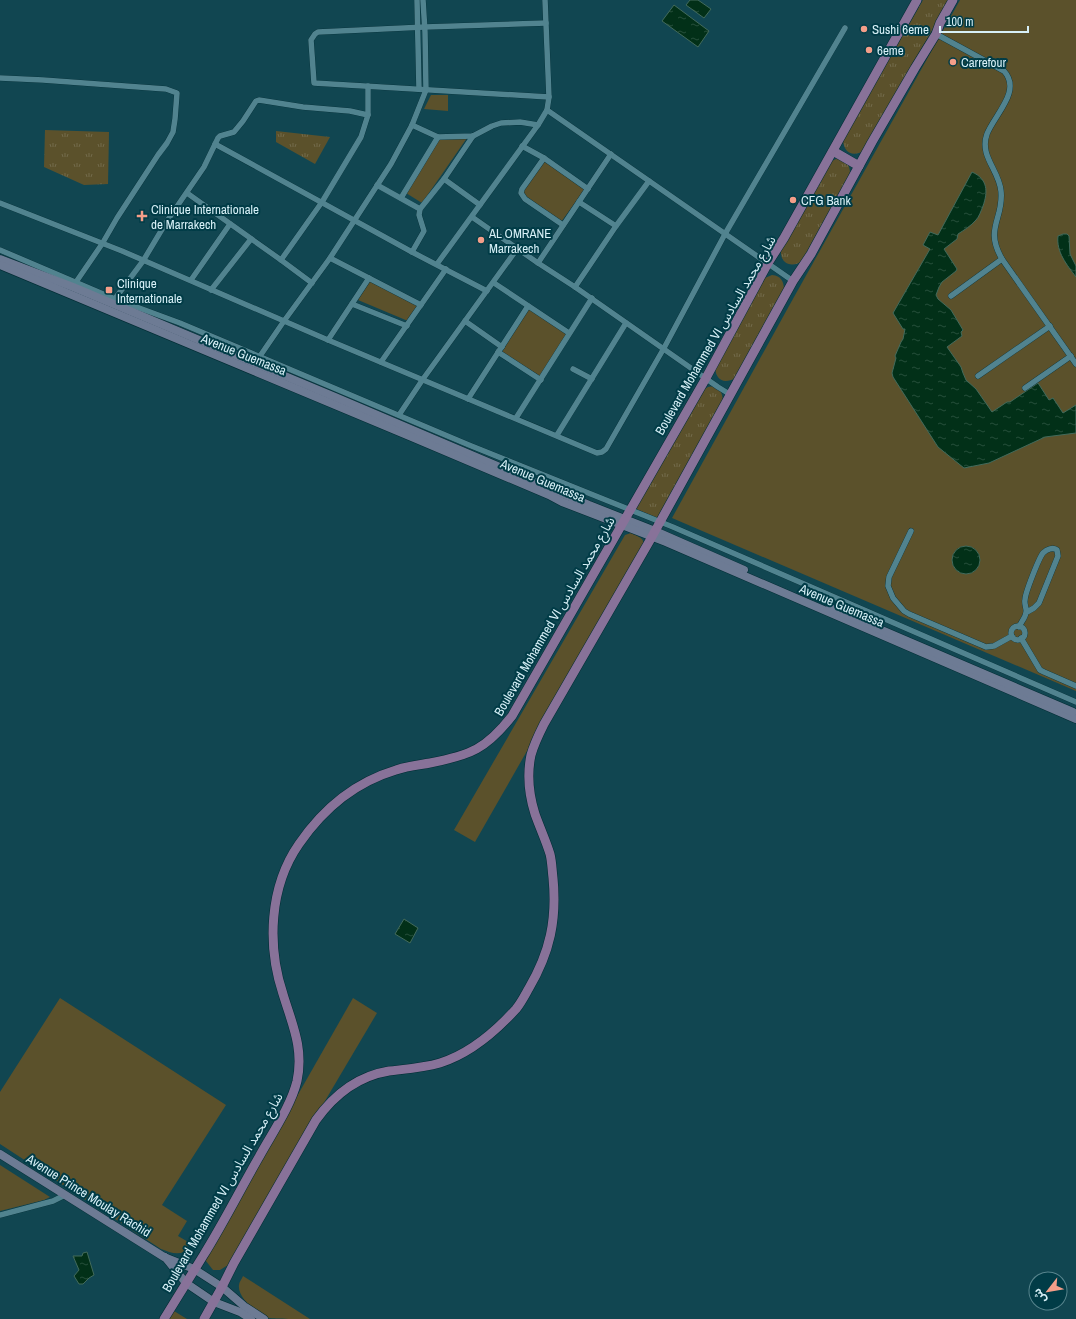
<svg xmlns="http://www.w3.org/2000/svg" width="1076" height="1319" font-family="'Archivo Narrow','Noto Sans Arabic',sans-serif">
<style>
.green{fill:#5b512b}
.park{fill:url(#park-tufts)}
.water{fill:url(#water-ripples);stroke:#426a5b}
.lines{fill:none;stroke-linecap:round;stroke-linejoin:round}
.street-casing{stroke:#022b33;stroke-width:6}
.secondary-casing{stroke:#022b33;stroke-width:9}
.primary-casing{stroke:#022b33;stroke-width:10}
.street{stroke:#51838f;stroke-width:5.5}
.secondary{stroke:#6d7b94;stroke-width:8}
.primary{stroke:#887299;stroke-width:9}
.poi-dot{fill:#f49e89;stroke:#013c47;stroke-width:1.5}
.labels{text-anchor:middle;stroke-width:4;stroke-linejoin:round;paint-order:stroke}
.poi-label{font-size:13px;fill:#d7f0f7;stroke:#013c47;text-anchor:start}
.street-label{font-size:13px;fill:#d7f0f7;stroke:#013c47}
</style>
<defs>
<pattern id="park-tufts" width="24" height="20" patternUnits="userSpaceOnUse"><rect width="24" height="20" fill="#5b512b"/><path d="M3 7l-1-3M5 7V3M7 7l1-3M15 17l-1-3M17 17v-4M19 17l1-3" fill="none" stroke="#726a4a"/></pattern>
<pattern id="water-ripples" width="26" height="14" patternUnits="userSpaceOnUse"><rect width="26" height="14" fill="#023018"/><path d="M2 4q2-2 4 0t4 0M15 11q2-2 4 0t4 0" fill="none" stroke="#264e3a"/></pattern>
</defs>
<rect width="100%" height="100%" fill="#114651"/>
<g class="green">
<polygon points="960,0 1076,0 1076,691 672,518 789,306"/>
<polygon points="431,95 448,95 448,111 424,109"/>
<polygon points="469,135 422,203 406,193 439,136"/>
<polygon points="544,160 585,189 561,222 522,193"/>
<polygon points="372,278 421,303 408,321 358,300"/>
<polygon points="528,309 567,334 540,376 502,352"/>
<path d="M631,533C643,539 647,539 640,553L475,842L454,830L625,535Z"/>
<path d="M60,998L226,1105L162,1205L187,1221L178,1236L190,1243L184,1252C176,1255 169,1252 161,1249L0,1144V1092Z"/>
<polygon points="353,998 377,1013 228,1265 220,1270 213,1270 206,1261 206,1257 210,1249"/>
<polygon points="0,1165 50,1197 44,1200 0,1211"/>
<path d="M243,1276L310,1319C302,1319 274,1319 269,1318C258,1314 237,1298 239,1285C239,1282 242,1279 243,1276Z"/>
<polygon points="174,1311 187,1319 169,1319"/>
</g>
<g class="park">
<path d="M923,0H949L864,151C852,157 844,153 843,140Z"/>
<polygon points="45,130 109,132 108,184 84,185 44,167"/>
<polygon points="276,131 330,137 315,164 276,142"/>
<path d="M836,159C846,160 850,164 850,174L801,262C790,268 780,263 781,250L830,162Z"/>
<path d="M772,275C781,276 784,281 784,291L736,378C724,384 716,381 715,367L765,278Z"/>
<path d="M714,386C721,390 722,393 723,401L657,518L634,508L703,390L708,387Z"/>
</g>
<g class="water">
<polygon points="690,0 698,0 711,9 704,18 686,5"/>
<polygon points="674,5 709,31 698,47 662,21"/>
<path d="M972,172C988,179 988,192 983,206C981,211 979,217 976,220C971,226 964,230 958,234L957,239L944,249L957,269L956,271L942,282L939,287L936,295L938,299L951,310L963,330L961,332L962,336L947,347L961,367L963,373L966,380L976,389L992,412L1007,402H1010L1038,383L1049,400L1053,398L1063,413L1076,405V433L1045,437L989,463L964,468L938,447L893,377L892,373L896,358L895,356L901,342L903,339L905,329H903L893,313L930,249L923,245L930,232L938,235Z"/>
<path d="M1063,234H1067L1069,236L1070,254L1076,266V277C1067,265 1056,252 1058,236Z"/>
<circle cx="966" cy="560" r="14"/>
<polygon points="404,919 418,928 410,943 395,934"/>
<polygon points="87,1252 94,1275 89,1278 83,1284 79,1284 74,1276 79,1270 73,1256 82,1256 83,1253"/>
</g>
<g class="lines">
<g class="street-casing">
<g id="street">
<polyline points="417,0 419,89"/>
<polyline points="546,23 425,27 318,32 315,34 311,40 314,83 549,97"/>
<path d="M936,34L1004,71C1022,91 995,114 987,134C979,156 999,170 1001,191C1004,219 984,228 1002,259L1076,364"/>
<polyline points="0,78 43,80 166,89 177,93 175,119 173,132 167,143 158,155 117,218 102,244 74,285"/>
<polyline points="547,110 793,281"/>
<polyline points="412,125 438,137 473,136 492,126 501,123 520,122 538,125"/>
<polyline points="215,144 412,252 487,291"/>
<polyline points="522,146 544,158 588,189"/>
<polyline points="544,158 522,189 521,193 525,199 563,225"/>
<polyline points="444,179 480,205"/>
<polyline points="377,185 420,209"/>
<polyline points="187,193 281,260 312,283"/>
<polyline points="401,198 438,137"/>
<polyline points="579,202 616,226"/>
<polyline points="0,203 122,251 328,340 597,453 602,452 606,449 664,348 725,234 845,28"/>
<polyline points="472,217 538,263 575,287 718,387 731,395"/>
<polyline points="0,250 115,299 180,323 469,445 673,527 1076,702"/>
<polyline points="412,252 424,231 419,215 420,209 444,179 473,136"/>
<polyline points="330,258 421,305"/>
<polyline points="281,260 322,202 361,137 368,115 368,86"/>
<polyline points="538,263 611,154"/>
<polyline points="437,264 538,125 547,110 549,97 545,0"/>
<polyline points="191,280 230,224"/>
<polyline points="494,283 569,333"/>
<polyline points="575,287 616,226 649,181"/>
<polyline points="211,290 251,239"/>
<polyline points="951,296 1002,259"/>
<polyline points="114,300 143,261 167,221 204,167 218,138 220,136 234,132 243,121 256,101 259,100 303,107 350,111 368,115"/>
<polyline points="352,304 407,326"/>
<polyline points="465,321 502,347"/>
<polyline points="328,340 369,278"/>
<polyline points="498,352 541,380"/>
<polyline points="260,356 284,321 330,258 391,164 412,125 426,90 425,32 423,0"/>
<polyline points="381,362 446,269"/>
<polyline points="573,369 592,379"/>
<polyline points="978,376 1050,326"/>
<polyline points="1025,388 1071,356"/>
<polyline points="468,399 528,306"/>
<polyline points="399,415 423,379 517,249"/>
<polyline points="516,418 592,298"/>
<polyline points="557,435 626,323"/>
<polyline points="911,531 889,577 888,586 893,598 904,611 909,614 986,647 994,646 1012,636"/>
<circle cx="1018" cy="633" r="7"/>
<path d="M1019,627C1021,622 1026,617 1026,612C1027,609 1024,604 1025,600C1025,593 1039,558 1043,553C1047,549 1053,547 1057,550L1058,556L1039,603L1034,608L1027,612"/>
<polyline points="1021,638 1040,670 1044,672 1076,686"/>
<polyline points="0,1215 53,1201 65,1195"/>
</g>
</g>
<g class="secondary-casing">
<g id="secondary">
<polyline points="0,259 73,287 335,397 589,505 655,531 744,570"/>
<path d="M0,265C183,340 366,418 549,495L562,502L666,542L1076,719"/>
<polyline points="830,608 1073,712"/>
<polyline points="0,1154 164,1257 194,1269 222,1287 244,1306 264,1319"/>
<polyline points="165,1257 186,1283 214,1302 240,1312 251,1319"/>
</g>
</g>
<g class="primary-casing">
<g id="primary">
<polyline points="833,151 859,166"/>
<path d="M164,1319C177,1298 190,1277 203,1256C223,1224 240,1190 259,1157C271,1135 291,1106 297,1081C304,1048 292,1024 283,994C267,946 269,887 299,844C323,809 356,782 396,770C407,766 419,765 430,763C471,755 486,749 512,716L706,378L768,263L784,238L917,0"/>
<path d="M204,1319L222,1287L234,1263L316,1120C334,1095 358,1076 389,1071C406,1069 423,1068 440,1063C469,1054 496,1031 516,1009C521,1003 525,995 529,988C550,952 557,920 553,878C552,870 552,862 550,854C546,841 540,828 535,814C529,795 527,774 531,755C534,744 539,734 544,724L649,542L793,281L811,254L872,142L915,68L936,34L940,23L953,0"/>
</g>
</g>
<use href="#street" class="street"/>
<use href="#secondary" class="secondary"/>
<use href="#primary" class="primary"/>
</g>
<g class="poi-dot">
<circle cx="864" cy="29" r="4"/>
<circle cx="869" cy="50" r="4"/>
<circle cx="953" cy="62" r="4"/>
<circle cx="793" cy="200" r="4"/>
<path d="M140 210h4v4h4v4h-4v4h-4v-4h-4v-4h4z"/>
<circle cx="481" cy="240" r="4"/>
<rect x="105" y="286" width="8" height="8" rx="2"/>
</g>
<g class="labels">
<g class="poi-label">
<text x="872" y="34">Sushi 6eme</text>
<text x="877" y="55">6eme</text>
<text x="961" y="67">Carrefour</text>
<text x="801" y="205">CFG Bank</text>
<text x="151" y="214">Clinique Internationale<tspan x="151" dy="15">de Marrakech</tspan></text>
<text x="489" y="238">AL OMRANE<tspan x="489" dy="15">Marrakech</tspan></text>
<text x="117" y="288">Clinique<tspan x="117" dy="15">Internationale</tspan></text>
</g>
<g class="street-label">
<text transform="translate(715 335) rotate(-60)" y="5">Boulevard Mohammed VI شارع محمد السادس</text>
<text transform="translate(244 354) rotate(22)" y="5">Avenue Guemassa</text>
<text transform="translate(543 480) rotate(23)" y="5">Avenue Guemassa</text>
<text transform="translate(842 605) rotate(23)" y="5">Avenue Guemassa</text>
<text transform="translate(554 616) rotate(-60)" y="5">Boulevard Mohammed VI شارع محمد السادس</text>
<text transform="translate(222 1192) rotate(-60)" y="5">Boulevard Mohammed VI شارع محمد السادس</text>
<text transform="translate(89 1195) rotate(32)" y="5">Avenue Prince Moulay Rachid</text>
</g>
</g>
<g transform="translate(1048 1291) rotate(239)"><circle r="19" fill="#013c47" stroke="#57848d"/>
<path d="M0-3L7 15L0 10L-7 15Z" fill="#f49e89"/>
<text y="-6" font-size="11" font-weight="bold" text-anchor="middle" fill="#d7f0f7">ش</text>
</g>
<path d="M940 26v6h88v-6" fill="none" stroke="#d7f0f7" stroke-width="2"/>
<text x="946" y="26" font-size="12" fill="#d7f0f7" stroke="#013c47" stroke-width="3" paint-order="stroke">100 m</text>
</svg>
